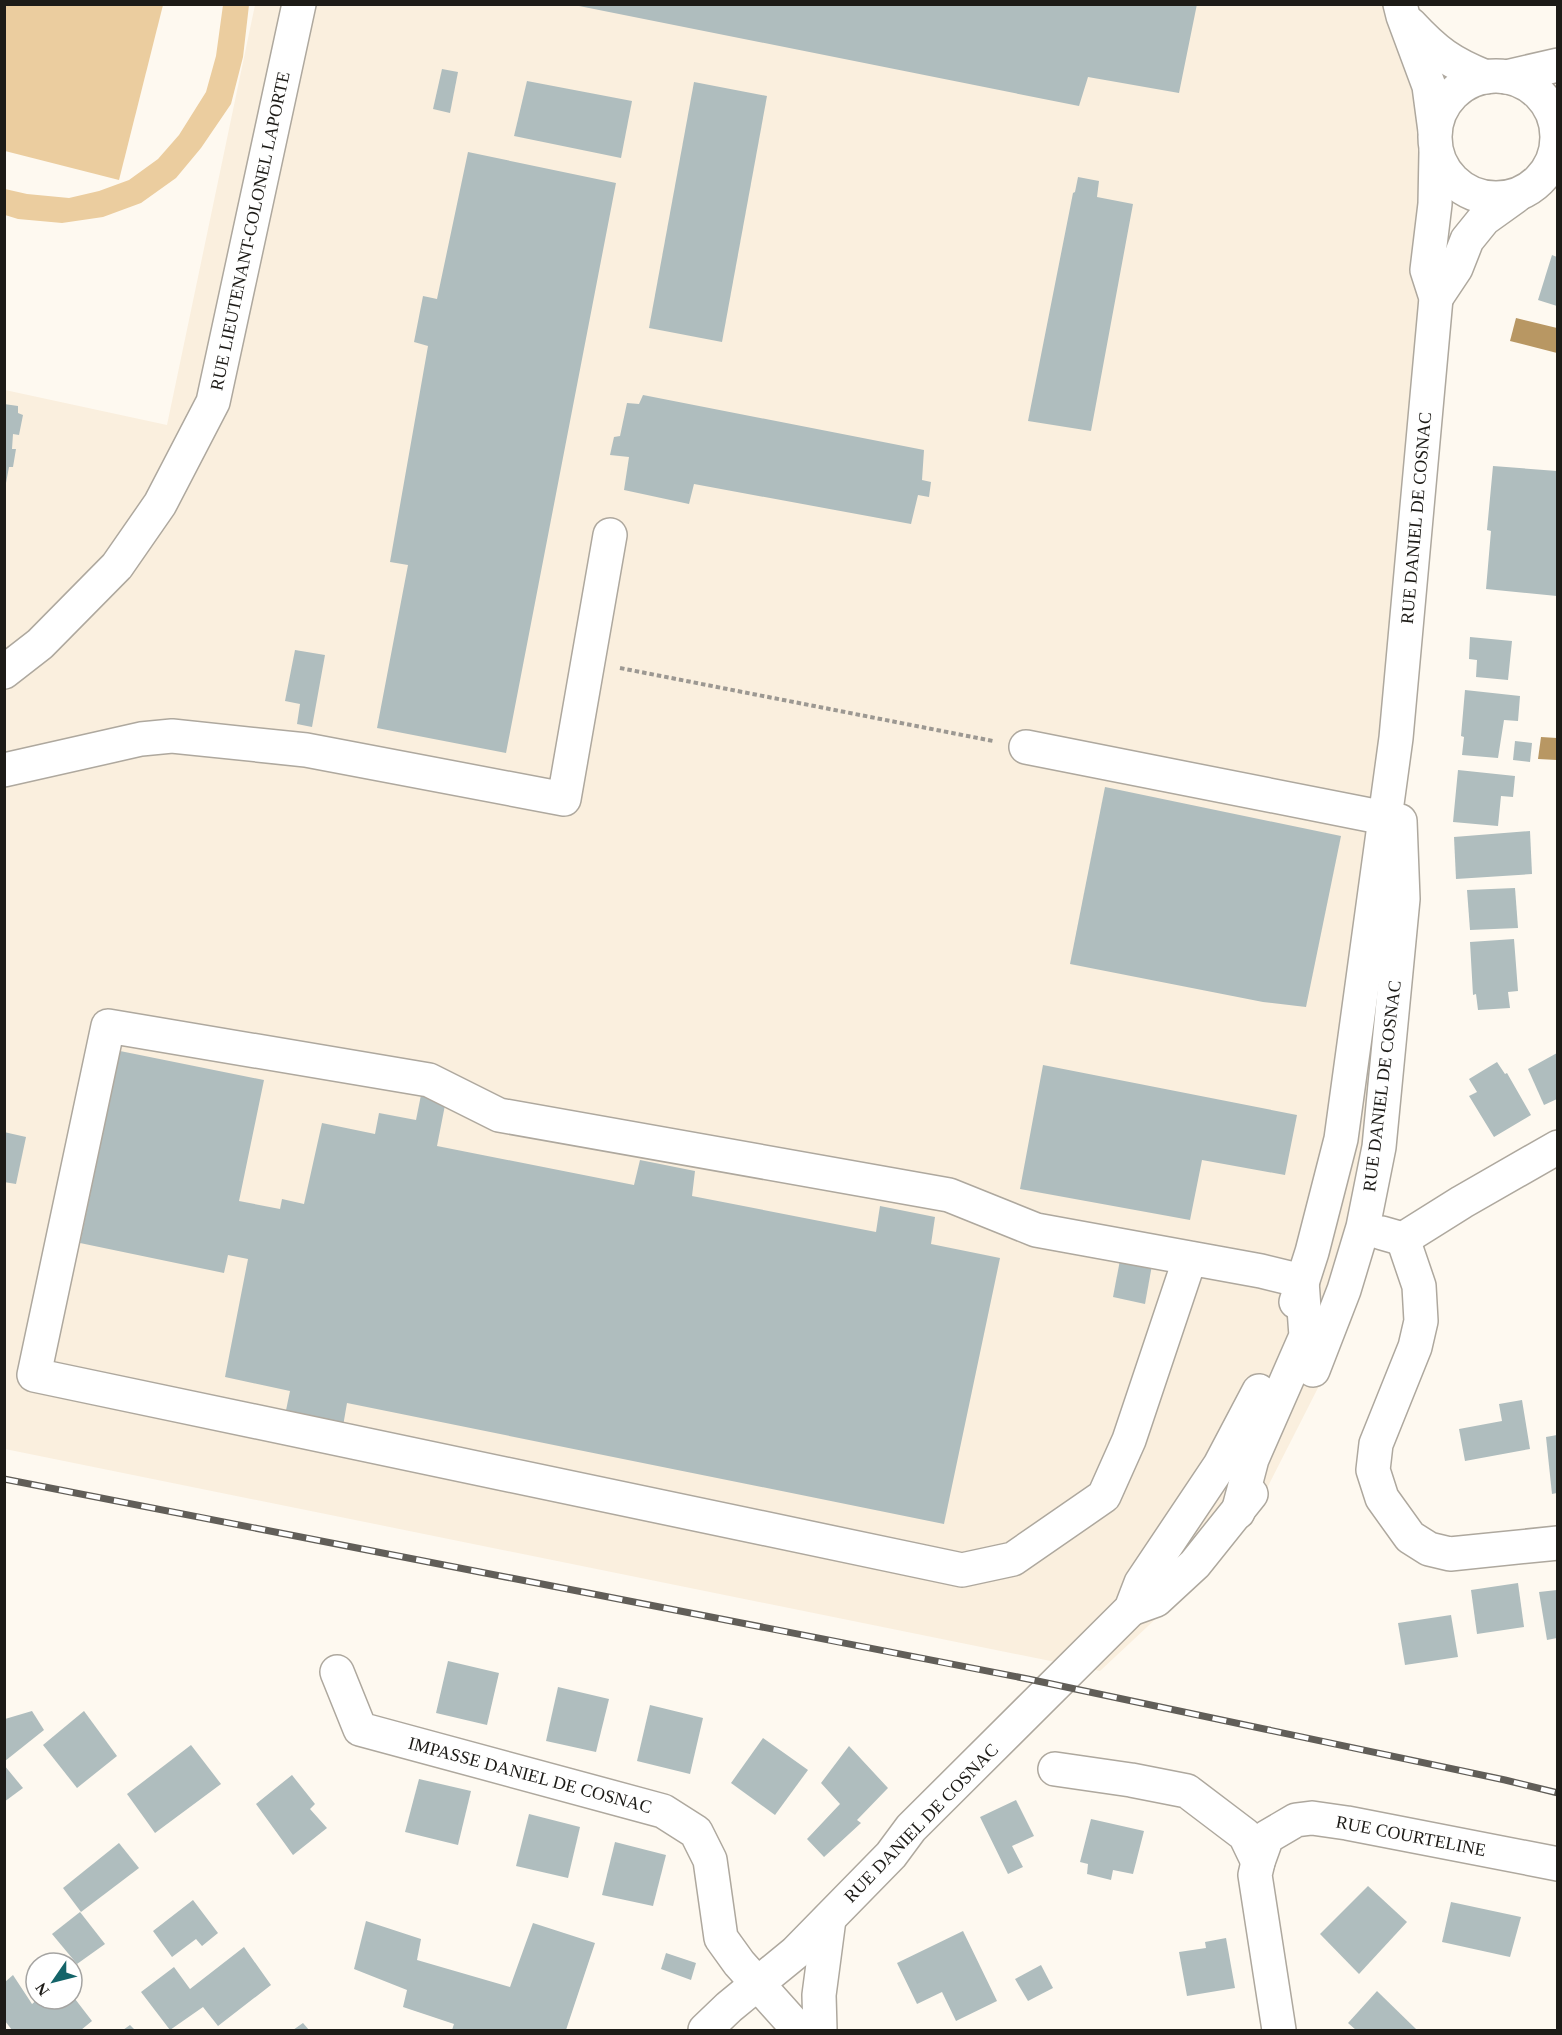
<svg xmlns="http://www.w3.org/2000/svg" width="1562" height="2035" font-family="'Times New Roman',serif">
<style>
.built{fill:#faefde}
.green{fill:#ebcd9f}
.water{fill:#b89763}
.building{fill:#afbdbe}
.lines{fill:none;stroke-linecap:round;stroke-linejoin:round}
.minor-casing{stroke:#aea89e;stroke-width:36}
.path{stroke:#9c9892;stroke-width:4;stroke-dasharray:4.5 3;stroke-linecap:butt}
.minor{stroke:#fff;stroke-width:33}
.rail-casing{stroke:#615e58;stroke-width:7}
.rail{stroke:#fff;stroke-width:4.5;stroke-dasharray:14;stroke-linecap:butt}
.labels{text-anchor:middle;stroke-width:4.5;stroke-linejoin:round;paint-order:stroke}
.street-label{font-size:18px;fill:#1d1b17;stroke:#fff}
</style>
<rect width="100%" height="100%" fill="#fef9f0"/>
<polygon class="built" points="255,5 1404,5 1427,132 1386,1192 1351,1323 1262,1498 1194,1583 1100,1671 5,1449 5,390 167,425"/>
<g class="green">
<polygon points="4,5 163,5 119,180 5,151"/>
<polygon points="223,5 249,5 243,57 231,104 201,148 176,178 141,203 103,217 62,223 18,219 5,215 5,189 27,194 69,198 99,191 129,180 158,159 179,135 206,92 216,56"/>
</g>
<g class="water">
<polygon points="1516,318 1557,328 1557,353 1510,341"/>
<polygon points="1541,737 1557,738 1557,760 1538,759"/>
</g>
<g class="building">
<polygon points="569,4 1197,4 1179,93 1088,77 1079,106"/>
<polygon points="442,69 458,72 450,113 433,109"/>
<polygon points="527,81 632,101 621,158 514,136"/>
<polygon points="694,82 767,96 722,342 649,328"/>
<polygon points="468,152 616,183 506,753 377,728 408,565 390,562 428,346 414,342 423,296 437,299"/>
<polygon points="1078,177 1099,181 1097,197 1133,204 1091,431 1028,421 1073,193 1075,192"/>
<polygon points="1552,255 1557,257 1557,306 1538,300"/>
<polygon points="643,395 924,450 922,480 931,482 929,497 918,495 911,524 694,484 689,504 624,490 629,457 610,455 614,437 620,436 627,403 639,404"/>
<polygon points="4,404 18,406 18,413 23,415 19,435 13,434 12,449 16,449 13,467 9,467 6,483"/>
<polygon points="1493,466 1557,471 1557,596 1486,589 1491,531 1487,530"/>
<polygon points="1470,637 1512,641 1508,680 1476,677 1477,660 1469,659"/>
<polygon points="295,650 325,655 312,727 297,724 300,704 285,701"/>
<polygon points="1465,690 1520,696 1518,721 1504,720 1498,758 1462,755 1464,737 1461,736"/>
<polygon points="1515,741 1532,743 1530,762 1513,760"/>
<polygon points="1458,770 1515,776 1513,797 1501,796 1498,826 1453,822"/>
<polygon points="1105,787 1341,836 1306,1007 1263,1002 1070,964"/>
<polygon points="1530,831 1532,874 1456,879 1454,837"/>
<polygon points="1515,888 1518,928 1470,930 1467,890"/>
<polygon points="1514,939 1518,991 1508,992 1510,1008 1478,1010 1476,994 1473,995 1470,942"/>
<polygon points="120,1051 264,1080 239,1201 280,1209 282,1199 304,1204 322,1123 375,1134 379,1113 416,1120 421,1095 446,1100 437,1146 634,1185 640,1160 695,1171 692,1196 876,1232 880,1206 935,1217 931,1244 1000,1258 944,1524 347,1403 342,1432 284,1420 290,1391 225,1377 248,1259 228,1255 224,1273 80,1243"/>
<polygon points="1557,1053 1557,1099 1544,1105 1528,1069"/>
<polygon points="1497,1062 1505,1074 1507,1073 1531,1115 1494,1137 1469,1096 1477,1092 1469,1079"/>
<polygon points="1043,1065 1297,1115 1285,1175 1202,1160 1190,1220 1020,1189"/>
<polygon points="4,1132 26,1137 16,1184 4,1182"/>
<polygon points="1120,1260 1152,1265 1145,1304 1113,1297"/>
<polygon points="1522,1400 1530,1449 1465,1461 1459,1429 1502,1421 1499,1404"/>
<polygon points="1557,1435 1557,1493 1552,1494 1546,1437"/>
<polygon points="1518,1583 1524,1627 1477,1634 1471,1590"/>
<polygon points="1557,1590 1557,1638 1547,1640 1539,1592"/>
<polygon points="1451,1615 1458,1657 1405,1665 1398,1623"/>
<polygon points="448,1661 499,1673 487,1725 436,1713"/>
<polygon points="558,1687 609,1699 596,1752 546,1741"/>
<polygon points="650,1705 703,1718 690,1774 637,1761"/>
<polygon points="32,1711 44,1730 5,1761 5,1719"/>
<polygon points="84,1711 117,1756 77,1788 43,1745"/>
<polygon points="763,1738 808,1770 775,1815 731,1783"/>
<polygon points="191,1745 221,1784 155,1833 127,1794"/>
<polygon points="849,1746 888,1788 857,1820 861,1823 824,1857 807,1839 840,1804 821,1783"/>
<polygon points="4,1765 23,1788 4,1802"/>
<polygon points="292,1775 315,1804 310,1809 327,1828 293,1855 256,1804"/>
<polygon points="419,1779 471,1791 458,1845 405,1832"/>
<polygon points="1016,1800 1034,1836 1012,1846 1023,1867 1008,1874 980,1817"/>
<polygon points="529,1814 580,1827 568,1878 516,1866"/>
<polygon points="1091,1819 1144,1831 1133,1874 1113,1870 1111,1880 1087,1874 1088,1864 1080,1862"/>
<polygon points="615,1842 666,1855 653,1906 602,1895"/>
<polygon points="119,1843 139,1868 81,1912 63,1888"/>
<polygon points="1368,1886 1407,1922 1359,1974 1320,1934"/>
<polygon points="193,1900 218,1933 202,1946 196,1939 172,1957 153,1931"/>
<polygon points="1451,1902 1521,1917 1510,1957 1442,1942"/>
<polygon points="80,1912 105,1944 77,1964 52,1934"/>
<polygon points="366,1921 421,1939 417,1960 510,1987 533,1923 595,1943 566,2030 452,2030 454,2024 403,2007 407,1990 354,1969"/>
<polygon points="963,1931 997,2001 956,2021 942,1992 917,2004 897,1963"/>
<polygon points="1226,1938 1235,1988 1187,1996 1179,1952 1206,1948 1205,1942"/>
<polygon points="244,1947 271,1985 218,2026 203,2007 170,2030 141,1992 174,1967 190,1989"/>
<polygon points="666,1953 696,1963 691,1980 661,1969"/>
<polygon points="1041,1965 1053,1988 1028,2001 1015,1979"/>
<polygon points="13,1975 32,2004 38,1999 72,1999 72,1995 92,2021 81,2030 12,2030 5,2021 5,1982"/>
<polygon points="1377,1991 1417,2030 1356,2030 1348,2023"/>
<polygon points="303,2023 309,2030 293,2030"/>
<polygon points="130,2025 135,2030 123,2030"/>
</g>
<g class="lines">
<g class="minor-casing">
<g id="minor">
<polyline points="1400,4 1403,16 1429,86 1435,131"/>
<path d="M1410,24C1436,52 1451,63 1486,77"/>
<circle cx="1496" cy="137" r="61"/>
<polyline points="1506,77 1558,65"/>
<polyline points="1436,298 1456,268 1467,240 1484,219 1516,196"/>
<polyline points="4,672 40,644 117,566 160,504 213,402 299,4"/>
<polyline points="1026,747 1385,818"/>
<polyline points="4,770 141,739 172,736 306,750 564,799 610,535"/>
<polyline points="1382,1233 1403,1239 1462,1202 1558,1147"/>
<polyline points="1403,1239 1419,1286 1421,1321 1415,1347 1376,1444 1373,1470 1382,1498 1410,1537 1429,1549 1450,1554 1558,1543"/>
<polyline points="1190,1258 1129,1440 1104,1496 1013,1559 962,1570 34,1375 108,1026 429,1080 499,1115 949,1195 1036,1230 1261,1271 1302,1281 1306,1336 1252,1459 1238,1512"/>
<polyline points="1296,1302 1312,1252 1341,1139 1396,738 1436,298 1427,270 1435,204 1436,152"/>
<polyline points="1313,1370 1344,1290 1363,1227 1379,1147 1403,899 1400,821"/>
<polyline points="1131,1609 1156,1600 1195,1564 1251,1494"/>
<polyline points="337,1672 360,1729 663,1811 696,1832 710,1860 721,1938 739,1963 799,2030"/>
<polyline points="1055,1769 1131,1780 1187,1791 1245,1835 1258,1862"/>
<polyline points="705,2030 729,2007 795,1953 891,1855 911,1828 1131,1609 1141,1583 1220,1465 1259,1391"/>
<polyline points="820,2030 819,1995 829,1919"/>
<polyline points="1279,2030 1255,1875 1258,1862 1267,1837 1296,1820 1312,1818 1347,1823 1558,1864"/>
</g>
</g>
<polyline class="path" points="620,668 993,741"/>
<use href="#minor" class="minor"/>
<g class="rail-casing">
<polyline id="rail" points="4,1479 1028,1679 1505,1780 1558,1793"/>
</g>
<use href="#rail" class="rail"/>
</g>
<g class="labels">
<g class="street-label">
<text transform="translate(250 231) rotate(-78)" y="6">RUE LIEUTENANT-COLONEL LAPORTE</text>
<text transform="translate(1416 518) rotate(-85)" y="6">RUE DANIEL DE COSNAC</text>
<text transform="translate(1382 1086) rotate(-83)" y="6">RUE DANIEL DE COSNAC</text>
<text transform="translate(530 1775) rotate(15)" y="6">IMPASSE DANIEL DE COSNAC</text>
<text transform="translate(921 1823) rotate(-46)" y="6">RUE DANIEL DE COSNAC</text>
<text transform="translate(1411 1836) rotate(11)" y="6">RUE COURTELINE</text>
</g>
</g>
<rect width="1562" height="2035" fill="none" stroke="#1d1b17" stroke-width="12"/>
<g transform="translate(54 1981) rotate(235)"><circle r="28" fill="#ffffff" stroke="#a5a4a2" stroke-width="1.5"/>
<path d="M0-4.5L10 22L0 15L-10 22Z" fill="#146469"/>
<text y="-9" font-size="16" font-weight="bold" text-anchor="middle" fill="#1d1b17">N</text>
</g>
</svg>
